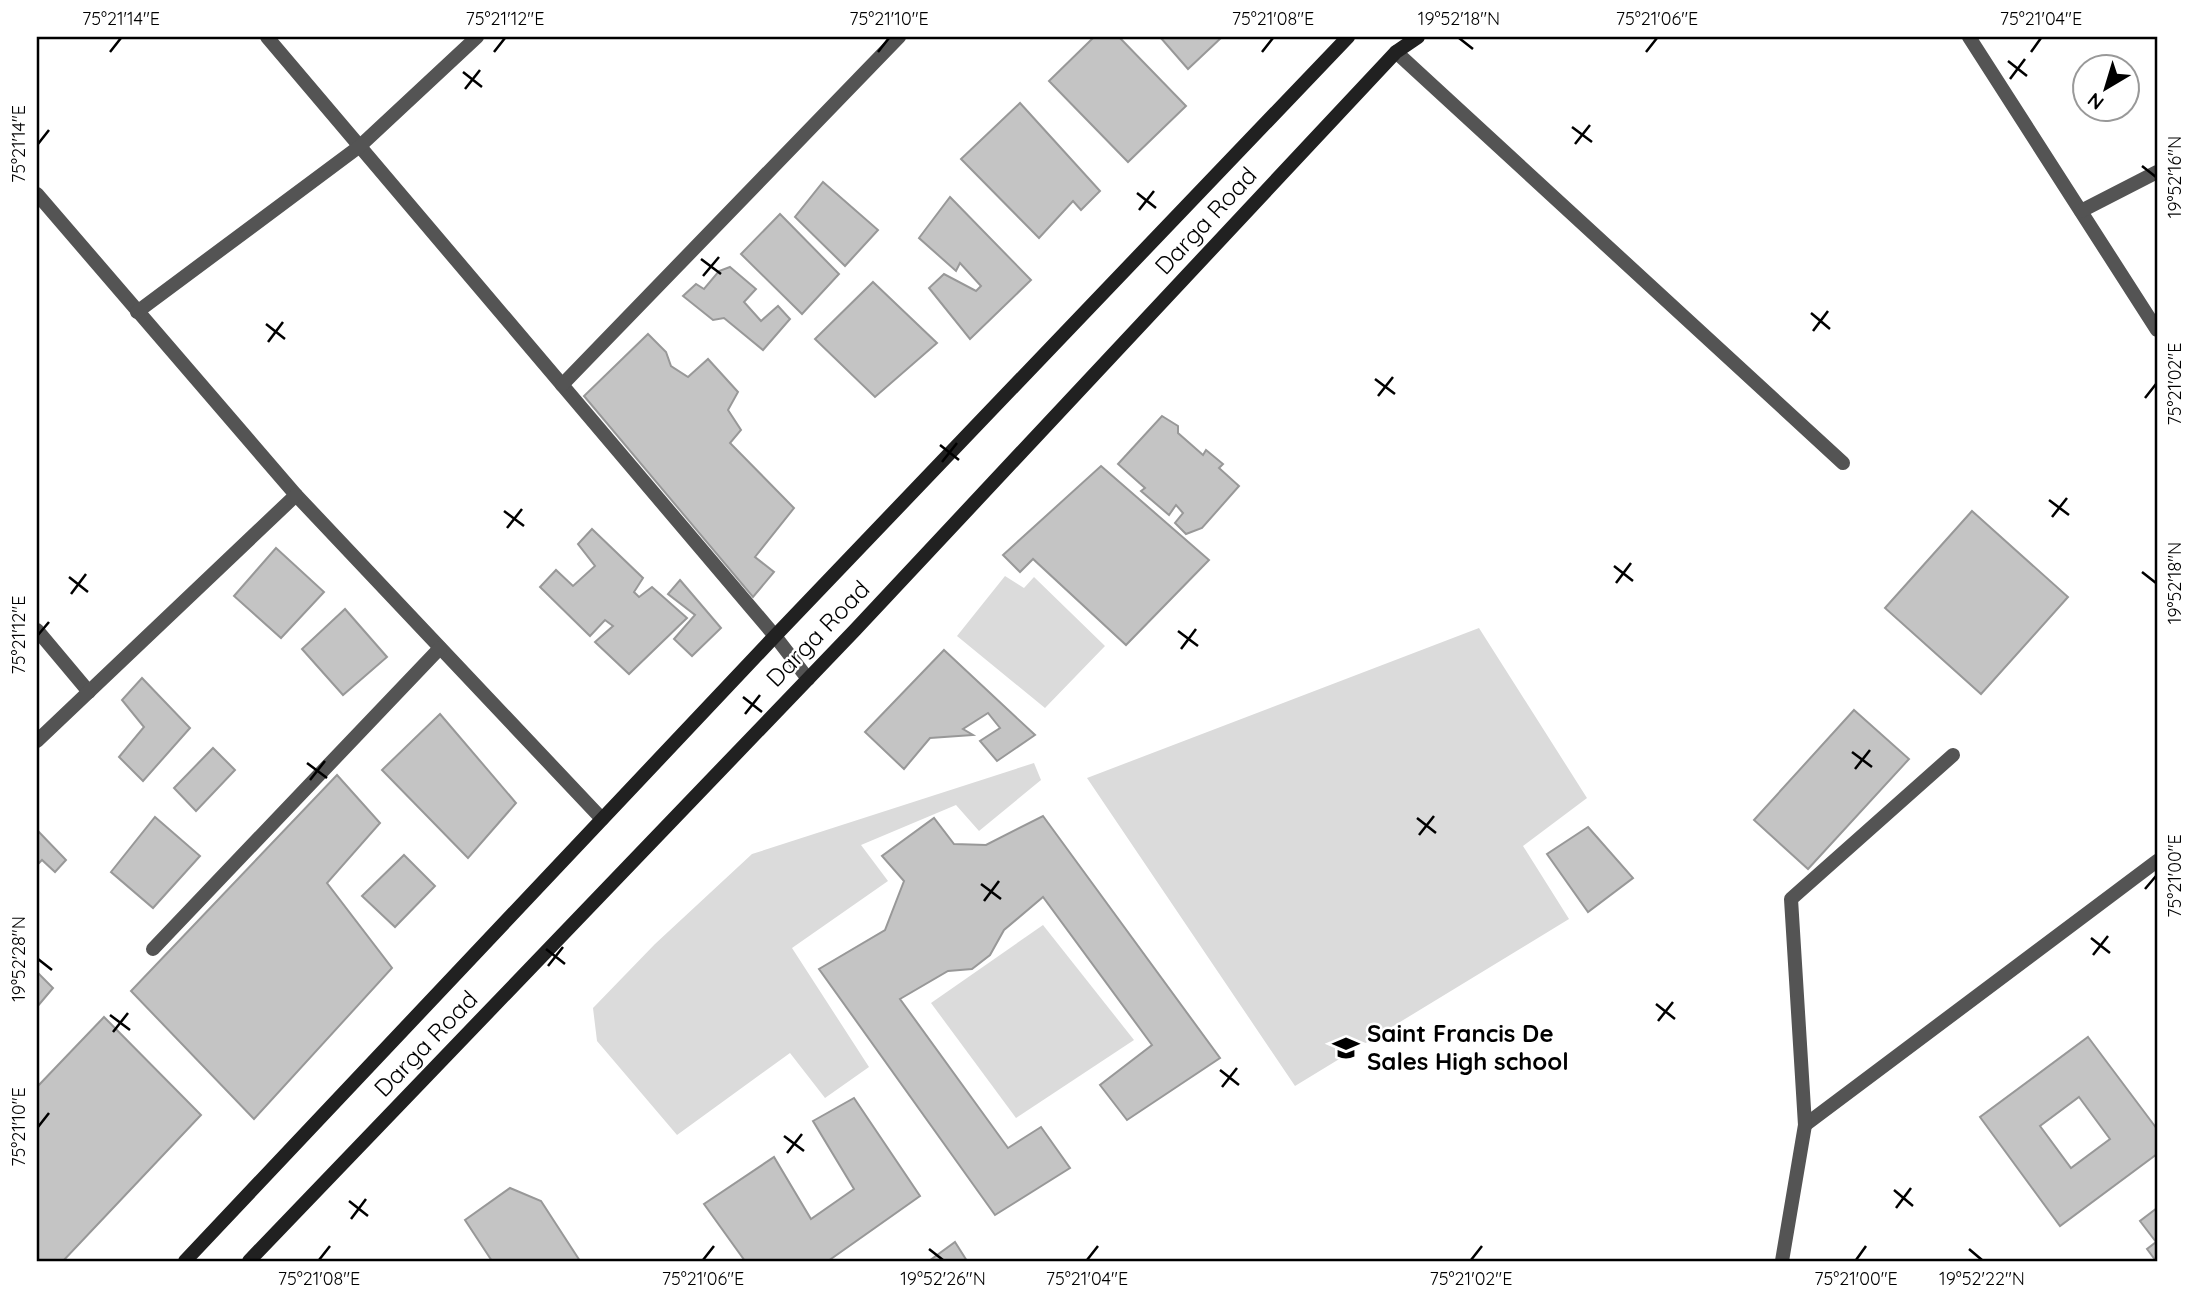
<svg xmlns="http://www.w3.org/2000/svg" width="2194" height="1298" font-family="Quicksand,sans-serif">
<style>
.green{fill:#dbdbdb}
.building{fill:#c4c4c4;stroke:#989898;stroke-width:2;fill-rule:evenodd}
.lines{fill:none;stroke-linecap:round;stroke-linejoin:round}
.service{stroke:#545454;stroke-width:14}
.minor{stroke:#545454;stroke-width:14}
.secondary{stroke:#212121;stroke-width:14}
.ticks{fill:none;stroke:#000;stroke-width:2.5}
.labels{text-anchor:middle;stroke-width:5;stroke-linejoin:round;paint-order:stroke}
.street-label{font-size:24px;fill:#000;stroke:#fff}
.poi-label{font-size:24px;font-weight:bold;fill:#000;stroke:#fff;text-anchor:start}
.neatline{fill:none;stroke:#000;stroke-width:2.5}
.ticks-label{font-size:18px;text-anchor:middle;fill:#000}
</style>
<rect width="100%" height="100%" fill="#fff"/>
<g class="green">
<polygon points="1005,576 1024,588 1034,577 1105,646 1045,708 957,636"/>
<polygon points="1479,628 1587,798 1523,846 1569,919 1295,1086 1087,778"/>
<polygon points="1034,763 1041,780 979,831 956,805 861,845 888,881 792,948 869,1067 825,1098 790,1053 677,1135 597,1041 593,1008 655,944 752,854"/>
<polygon points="1043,925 1134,1040 1016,1118 931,1003"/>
</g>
<g class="building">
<polygon points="1094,37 1119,37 1186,106 1128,162 1049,81"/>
<polygon points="1160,37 1222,37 1188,69"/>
<polygon points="1020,103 1100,191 1081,210 1073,201 1039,238 961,159"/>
<polygon points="823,182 878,230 845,266 795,217"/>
<polygon points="950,197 1031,280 970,339 929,288 944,274 976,291 981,286 960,263 956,271 919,238"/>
<polygon points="780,214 839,274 802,314 741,254"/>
<polygon points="730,267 756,289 744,302 761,321 778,306 790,319 763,350 724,318 713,320 683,296 696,284 704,289 719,271"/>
<polygon points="873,282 937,343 875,397 815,339"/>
<polygon points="648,334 666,352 671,366 688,377 708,359 738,392 728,410 741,430 730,443 794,508 755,557 774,572 753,597 584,396"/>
<polygon points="1162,416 1178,426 1178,433 1203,455 1206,450 1223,464 1219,468 1239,486 1202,528 1186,534 1175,523 1183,513 1176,505 1169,515 1141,491 1145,488 1118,464"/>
<polygon points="1101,466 1209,560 1126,645 1033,559 1020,572 1003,555"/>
<polygon points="1972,511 2068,597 1981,694 1885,608"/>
<polygon points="592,529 643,578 634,592 639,597 652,587 687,618 629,674 595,642 613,626 605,620 590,636 540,587 556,570 573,586 595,566 578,544"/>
<polygon points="276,548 324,592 281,638 234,596"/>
<polygon points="680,580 721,628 692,656 674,639 695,615 668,594"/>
<polygon points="345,609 387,657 343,695 302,649"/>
<polygon points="944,650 1035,735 997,761 980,741 1000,728 988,713 963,729 973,735 930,738 904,769 865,732"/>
<polygon points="142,678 190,728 143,781 119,757 144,727 122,700"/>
<polygon points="1854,710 1909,759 1808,869 1754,820"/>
<polygon points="440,714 516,803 468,858 382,770"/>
<polygon points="213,748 235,770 196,811 174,788"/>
<polygon points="337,775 380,823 327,883 392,968 254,1119 131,991"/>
<polygon points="1043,816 1220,1058 1127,1120 1100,1085 1152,1045 1043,897 1004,930 990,955 972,969 948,971 900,999 1008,1148 1041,1127 1070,1168 995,1215 819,969 885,930 904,881 882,856 934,818 954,844 986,845"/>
<polygon points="155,817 200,856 153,908 111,872"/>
<polygon points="1588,827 1633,878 1588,912 1547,854"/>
<polygon points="37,830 66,860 55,872 42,860 37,865"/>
<polygon points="404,855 435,886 395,927 362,896"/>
<polygon points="37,972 53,988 37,1007"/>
<polygon points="104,1017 201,1115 63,1261 37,1261 37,1087"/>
<path d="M2088,1037L2157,1129V1154L2060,1226L1980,1117ZM2079,1097L2110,1139L2071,1168L2040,1126Z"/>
<polygon points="854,1098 920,1196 828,1261 745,1261 704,1204 774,1157 811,1219 854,1189 813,1121"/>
<polygon points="510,1188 541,1201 580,1261 492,1261 465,1220"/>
<polygon points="2157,1208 2157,1261 2156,1261 2147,1249 2156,1242 2140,1221"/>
<polygon points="955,1242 967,1261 929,1261"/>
</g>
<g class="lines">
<g class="service">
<polyline points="1805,1125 2157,861"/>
<polyline points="1782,1261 1805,1125 1791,899 1953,755"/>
</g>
<g class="minor">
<polyline points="267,37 775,636 808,679"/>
<polyline points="1969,37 2157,330"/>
<polyline points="1396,52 1843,463"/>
<polyline points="37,194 296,495 602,819"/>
<polyline points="2081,211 2157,172"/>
<polyline points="137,312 360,146 477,37"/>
<polyline points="562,385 899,37"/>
<polyline points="37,630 89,692"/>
<polyline points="37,741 296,495"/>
<polyline points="153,949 440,648"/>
</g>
<g class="secondary">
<polyline points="185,1261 775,636 1348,37"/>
<polyline points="249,1261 855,630 1396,52 1418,37"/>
</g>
</g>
<path class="ticks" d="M1459,38L1473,49M110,52L121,38M494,52L505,38M878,52L889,38M1262,52L1273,38M1646,52L1657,38M2031,52L2041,38M2008,61L2027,76M463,72L482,87M2010,79L2025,59M465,89L480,70M1572,127L1592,142M38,144L49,130M1575,144L1590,125M2142,166L2156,177M1137,193L1156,208M1139,210L1154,191M701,259L721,274M703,276L719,257M1811,313L1830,329M266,324L285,339M1813,331L1828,311M268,342L283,322M1375,379L1395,394M1378,396L1393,377M2145,398L2156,384M940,445L959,460M942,462L957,443M2049,500L2069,515M504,511L524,526M2052,517L2067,498M507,528L522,509M1614,566L1633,581M2142,572L2156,583M69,577L88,592M1616,583L1631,563M71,594L86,574M1178,631L1198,646M38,635L49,622M1181,649L1196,629M743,697L762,712M745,714L760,695M1852,752L1872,767M307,763L327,778M1855,769L1870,750M310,780L325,761M1417,818L1436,833M1419,835L1434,816M981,884L1001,899M2145,889L2156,876M984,901L999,881M2091,938L2110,953M546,949L565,964M2093,955L2108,936M38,959L52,970M548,966L563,947M1656,1004L1675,1019M110,1015L130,1030M1658,1021L1673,1002M113,1032L128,1013M1220,1070L1239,1085M1222,1087L1237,1068M38,1127L49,1113M784,1136L804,1151M787,1153L802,1134M1894,1190L1913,1206M349,1201L368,1216M1896,1208L1911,1188M351,1219L366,1199M929,1249L943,1260M1969,1249L1982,1260M319,1260L330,1246M703,1260L714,1246M1087,1260L1098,1246M1471,1260L1482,1246M1856,1260L1866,1246"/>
<defs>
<g id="school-bare" transform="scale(2.1)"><path d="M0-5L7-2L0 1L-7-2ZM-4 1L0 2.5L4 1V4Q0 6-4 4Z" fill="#000" stroke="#fff" stroke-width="2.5" paint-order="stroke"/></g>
</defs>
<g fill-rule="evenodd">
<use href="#school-bare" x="1346" y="1048"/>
</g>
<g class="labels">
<g class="street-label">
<text transform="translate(1206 221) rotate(-47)" y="8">Darga Road</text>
<text transform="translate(818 634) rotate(-46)" y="8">Darga Road</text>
<text transform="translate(426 1044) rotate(-46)" y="8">Darga Road</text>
</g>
<g class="poi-label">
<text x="1367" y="1042">Saint Francis De<tspan x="1367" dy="28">Sales High school</tspan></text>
</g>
</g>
<rect width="2194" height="1298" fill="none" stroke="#ffffff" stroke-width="77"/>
<g transform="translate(2106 88) rotate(218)"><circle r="33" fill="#ffffff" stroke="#999999" stroke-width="2"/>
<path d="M0-5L12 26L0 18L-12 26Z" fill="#000000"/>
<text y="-10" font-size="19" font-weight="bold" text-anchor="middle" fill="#000000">N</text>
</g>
<rect x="38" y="38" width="2118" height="1222" class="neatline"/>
<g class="ticks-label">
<text x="121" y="25">75°21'14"E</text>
<text x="505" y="25">75°21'12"E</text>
<text x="889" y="25">75°21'10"E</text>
<text x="1273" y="25">75°21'08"E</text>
<text x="1459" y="25">19°52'18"N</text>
<text x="1657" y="25">75°21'06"E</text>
<text x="2041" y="25">75°21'04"E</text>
<text transform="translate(19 144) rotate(-90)" y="6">75°21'14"E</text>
<text transform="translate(2175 177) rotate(-90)" y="6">19°52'16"N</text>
<text transform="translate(2175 384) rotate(-90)" y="6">75°21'02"E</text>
<text transform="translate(2175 583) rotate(-90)" y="6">19°52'18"N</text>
<text transform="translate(19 635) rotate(-90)" y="6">75°21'12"E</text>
<text transform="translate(2175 876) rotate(-90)" y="6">75°21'00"E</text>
<text transform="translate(19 959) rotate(-90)" y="6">19°52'28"N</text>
<text transform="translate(19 1127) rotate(-90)" y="6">75°21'10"E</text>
<text x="319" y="1285">75°21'08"E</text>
<text x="703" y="1285">75°21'06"E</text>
<text x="943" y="1285">19°52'26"N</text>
<text x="1087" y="1285">75°21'04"E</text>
<text x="1471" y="1285">75°21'02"E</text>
<text x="1856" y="1285">75°21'00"E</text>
<text x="1982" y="1285">19°52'22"N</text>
</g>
</svg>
